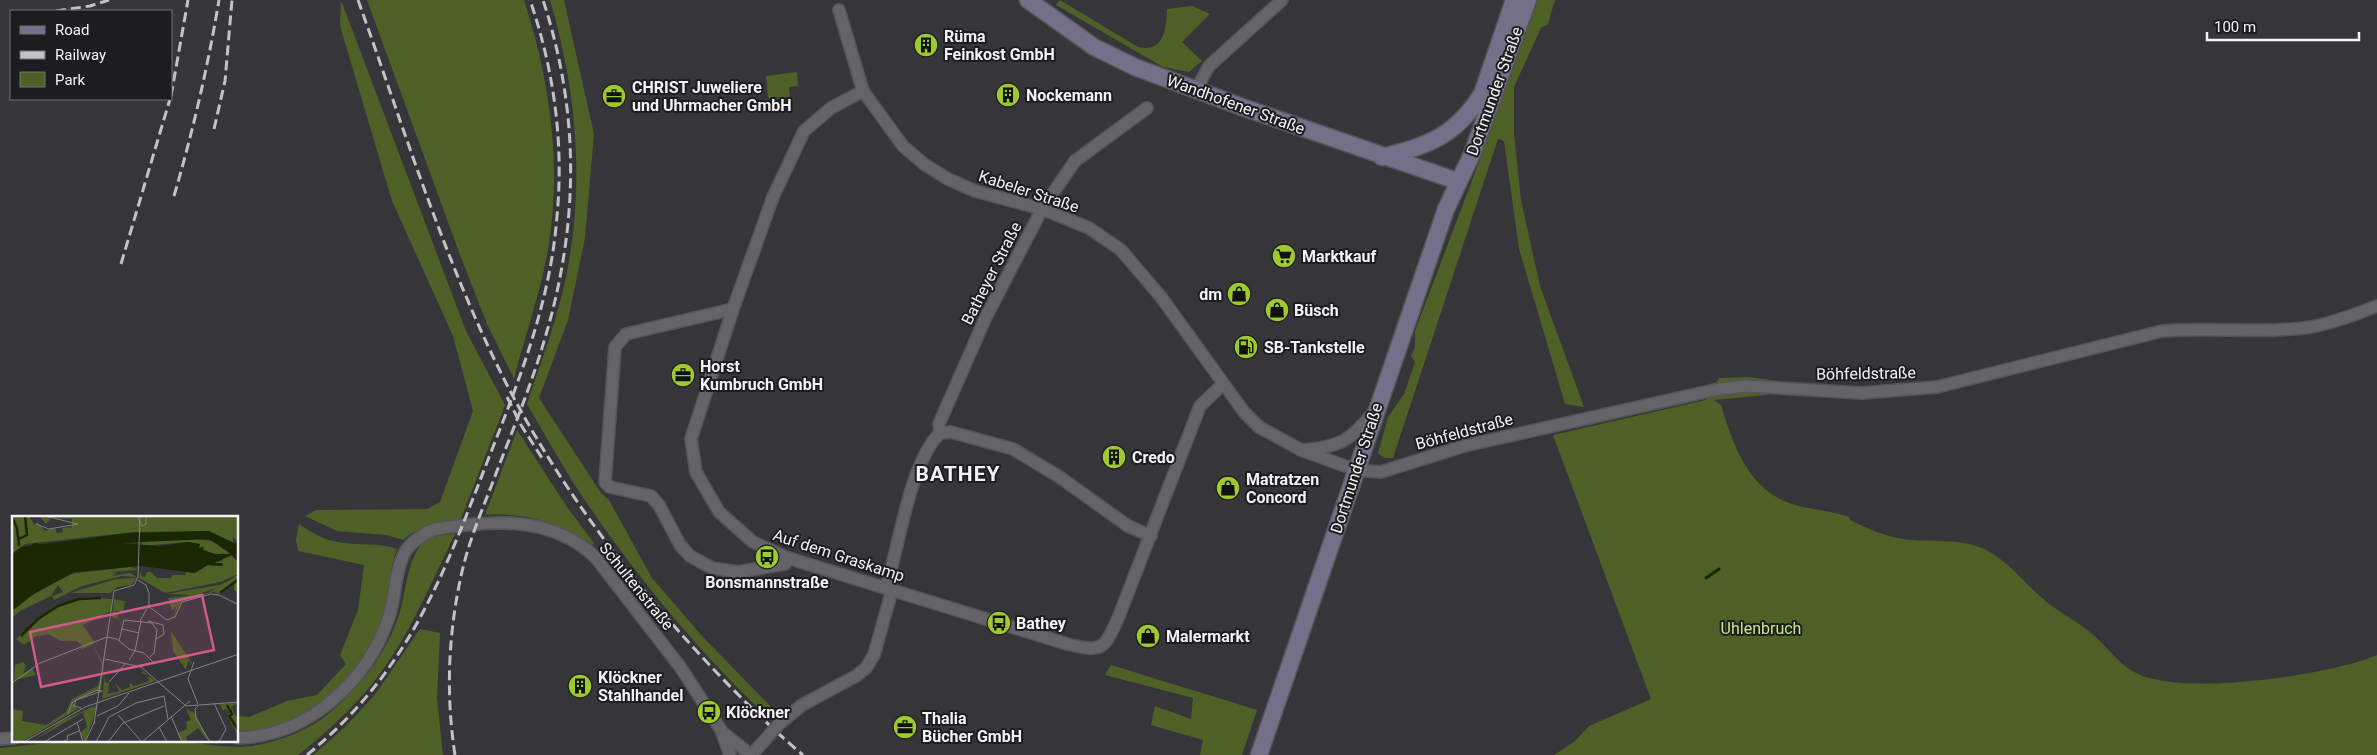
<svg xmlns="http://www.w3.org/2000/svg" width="2377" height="755" font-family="Roboto,sans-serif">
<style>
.green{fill:#4d6026}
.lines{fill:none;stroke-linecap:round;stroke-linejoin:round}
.stream{stroke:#1b2602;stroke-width:3}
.street-casing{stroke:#555558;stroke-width:14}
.secondary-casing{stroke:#555558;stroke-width:19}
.street{stroke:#646368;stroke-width:11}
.secondary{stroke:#757089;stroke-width:16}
.rail{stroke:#c3c3c6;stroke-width:3;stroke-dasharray:10 5;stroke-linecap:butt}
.street-bridge-casing{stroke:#555558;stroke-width:14;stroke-linecap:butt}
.street-bridge{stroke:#646368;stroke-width:11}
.labels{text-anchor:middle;stroke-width:4;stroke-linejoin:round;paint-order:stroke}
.poi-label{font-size:16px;font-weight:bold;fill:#f3f3f6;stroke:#1d1d1f;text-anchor:start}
.street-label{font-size:16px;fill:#f3f3f6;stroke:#1d1d1f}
.park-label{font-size:16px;fill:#c8e989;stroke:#1d1d1f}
.district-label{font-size:21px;font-weight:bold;letter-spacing:1px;fill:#f3f3f6;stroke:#1d1d1f}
.inset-river{fill:none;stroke:#1b2602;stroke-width:2.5}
.inset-road{fill:none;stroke:#828185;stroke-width:1}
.view{fill:#d15a8a;fill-opacity:0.15;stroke:#d15a8a;stroke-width:2.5}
.inset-edge{fill:none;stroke:#f3f3f6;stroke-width:2.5}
</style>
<rect width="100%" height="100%" fill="#363539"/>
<g class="green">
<path d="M341,0L466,331L505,405L461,519C439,521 420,525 403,540L386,535L337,531L305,516L316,510L427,509L440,502L473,411L453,336L392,201L340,26Z"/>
<path d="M367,0H524C549,78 562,161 549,243C542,290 525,334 514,379L487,324L460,255Z"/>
<path d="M550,0H564L594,134L585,238L568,320L539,398L601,493L609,500L652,578L702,636L777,713L771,720C699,653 635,575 580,493C561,464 544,433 527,404C541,362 557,320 566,277C585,184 577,91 550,0Z"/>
<path d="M1060,0L1138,47C1165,53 1166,28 1167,9L1192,6L1210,14L1182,42L1202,61L1189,72L1163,67L1056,5Z"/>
<polygon points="1538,0 1555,0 1548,24 1541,28 1514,87 1514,133 1521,200 1540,286 1584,407 1565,404 1519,249 1504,141 1498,139 1393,458 1385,458 1378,453 1388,417 1404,394 1415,362 1411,356 1415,347 1415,331 1479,162 1484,142"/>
<polygon points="797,72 798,86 789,87 790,97 768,98 766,76"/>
<path d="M1749,377L1777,381L1767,395L1714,400L1721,405C1733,444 1748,490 1792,504C1811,510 1829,510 1849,517L1850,520C1867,528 1884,536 1903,539C1930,543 1963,537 1988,551C2012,564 2027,587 2048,603C2062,614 2078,622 2091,633C2106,645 2118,664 2136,673C2181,697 2331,675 2377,655V755H1554L1575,741L1589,726L1651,699L1553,435L1706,400L1719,378Z"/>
<path d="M517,430L567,507L594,543L592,545C559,523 525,512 485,515Z"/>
<path d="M299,524C311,532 323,540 338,542C359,546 377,542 397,549C388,570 390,595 383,616C362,679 305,732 238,732V716L249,717L287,701L317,695L346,664L340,655L358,610L364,565L298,551L296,540Z"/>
<path d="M455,534C429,587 406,644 368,689C347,713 324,735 298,755H0V748C58,741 116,739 174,741C199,742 225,749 250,746C275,743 307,731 327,715C359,689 388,652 400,611C406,591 407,564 420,546C428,536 443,535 455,534Z"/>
<polygon points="420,629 440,633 437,698 443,755 313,755 345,727 374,696"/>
<polygon points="1111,665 1257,710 1242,755 1200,755 1203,740 1151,725 1155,706 1191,719 1193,698 1105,675"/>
</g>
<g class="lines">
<polyline class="stream" points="1706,578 1719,569"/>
<g class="street-casing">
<g id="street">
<path d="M839,10L863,91L903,146L924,164L948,179L975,191L1042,209L1089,228L1121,250L1161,297L1244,412L1259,427L1301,450L1356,470L1381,472L1464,446L1714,390L1745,386L1862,393L1937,387L2162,331C2212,327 2262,334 2311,327C2334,323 2356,314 2377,306"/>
<polyline points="1196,90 1209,66 1282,0"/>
<path d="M863,91L831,108L804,131L773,197L733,309L691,439L696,472L719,512L753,542L788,558L1067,644C1104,653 1104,649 1119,616L1200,406L1223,384"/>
<polyline points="733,309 626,334 615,347 605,482 610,487 651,496 659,505 680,545 690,556 712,568 738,572 785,564 788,558"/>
<polyline points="940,433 951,432 1013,449 1058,476 1128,526 1151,536"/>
<path d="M1305,450C1344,446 1349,440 1375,411"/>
<path d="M886,588C899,546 910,462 940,433L939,424L985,319L1042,209L1075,161L1147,108"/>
<polyline points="779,724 802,705 856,676 866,668 874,655 892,590"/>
<polyline points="722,732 751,755"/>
<path d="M238,738C308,736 367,682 389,617C396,597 394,573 404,554C410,542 424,533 436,529C492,520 552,515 596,558L681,668L721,730L730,755"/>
<polyline points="0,739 14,738"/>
<polyline points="751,755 765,740"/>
</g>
</g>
<g class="secondary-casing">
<g id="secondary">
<polyline points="1028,0 1094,47 1135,67 1242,107 1457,181"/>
<polyline points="1480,100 1514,0"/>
<path d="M1382,157C1429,146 1457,135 1483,92"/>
<polyline points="1259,755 1446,209 1472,154 1528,0"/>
</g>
</g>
<use href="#street" class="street"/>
<use href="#secondary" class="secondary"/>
<g class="rail">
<path d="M358,0C404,128 444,261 506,383C561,490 636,588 719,675C746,703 773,730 803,755"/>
<polyline points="56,11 90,6 109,0"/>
<polyline points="171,96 188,0"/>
<polyline points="214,129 225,81 232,0"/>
<path d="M174,196C193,131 208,66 219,0"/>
<polyline points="121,264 170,99"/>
<polyline points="507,397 521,425 542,458"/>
<path d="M307,755C413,668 445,570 493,447C522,373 551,297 557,216C564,143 554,70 530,0"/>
<path d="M455,755C446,697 448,638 460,581C466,550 478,520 489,492C508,441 530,390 545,338C579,224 580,113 543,0"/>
</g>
<g class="street-bridge-casing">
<polyline id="street-bridge" points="765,740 779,724"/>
</g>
<use href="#street-bridge" class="street-bridge"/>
</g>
<defs>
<g id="building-disc" transform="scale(1.25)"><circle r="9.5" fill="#9eca2e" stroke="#1d1d1f"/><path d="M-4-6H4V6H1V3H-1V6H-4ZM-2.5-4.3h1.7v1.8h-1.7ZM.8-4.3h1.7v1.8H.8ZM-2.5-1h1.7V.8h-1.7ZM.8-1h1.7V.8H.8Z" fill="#111"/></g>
<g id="office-disc" transform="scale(1.25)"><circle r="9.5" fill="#9eca2e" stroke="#1d1d1f"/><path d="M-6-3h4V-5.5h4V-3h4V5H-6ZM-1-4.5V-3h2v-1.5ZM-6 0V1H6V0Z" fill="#111"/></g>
<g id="supermarket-disc" transform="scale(1.25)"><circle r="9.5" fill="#9eca2e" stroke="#1d1d1f"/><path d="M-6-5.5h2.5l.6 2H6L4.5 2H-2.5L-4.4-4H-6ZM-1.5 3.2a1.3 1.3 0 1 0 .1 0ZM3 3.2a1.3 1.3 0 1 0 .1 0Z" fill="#111"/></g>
<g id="shop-disc" transform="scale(1.25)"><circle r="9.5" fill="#9eca2e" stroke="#1d1d1f"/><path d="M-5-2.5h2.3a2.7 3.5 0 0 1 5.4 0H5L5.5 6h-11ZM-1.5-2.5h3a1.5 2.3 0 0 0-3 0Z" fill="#111"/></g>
<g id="fuel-disc" transform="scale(1.25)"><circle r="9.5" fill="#9eca2e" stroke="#1d1d1f"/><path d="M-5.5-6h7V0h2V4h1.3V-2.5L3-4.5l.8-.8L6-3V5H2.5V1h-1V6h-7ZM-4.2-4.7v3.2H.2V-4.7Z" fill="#111"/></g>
<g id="bus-disc" transform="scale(1.25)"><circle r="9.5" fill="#9eca2e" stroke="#1d1d1f"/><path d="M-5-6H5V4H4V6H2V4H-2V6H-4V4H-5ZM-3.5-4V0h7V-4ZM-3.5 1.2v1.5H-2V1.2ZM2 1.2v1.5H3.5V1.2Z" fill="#111"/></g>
</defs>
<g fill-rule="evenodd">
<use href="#building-disc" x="926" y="45"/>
<use href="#building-disc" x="1008" y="95"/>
<use href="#office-disc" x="614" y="96"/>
<use href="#supermarket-disc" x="1284" y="256"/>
<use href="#shop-disc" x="1239" y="294"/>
<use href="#shop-disc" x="1277" y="310"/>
<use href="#fuel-disc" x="1246" y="347"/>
<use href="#office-disc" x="683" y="375"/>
<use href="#building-disc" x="1114" y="457"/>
<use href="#shop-disc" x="1228" y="488"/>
<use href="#bus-disc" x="767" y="557"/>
<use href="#bus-disc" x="999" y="623"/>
<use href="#shop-disc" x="1148" y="636"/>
<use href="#building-disc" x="580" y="686"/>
<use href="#bus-disc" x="709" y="712"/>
<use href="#office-disc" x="905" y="727"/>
</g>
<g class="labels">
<g class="poi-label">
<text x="944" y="42">Rüma<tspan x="944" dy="18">Feinkost GmbH</tspan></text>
<text x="632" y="93">CHRIST Juweliere<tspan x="632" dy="18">und Uhrmacher GmbH</tspan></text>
<text x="1026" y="101">Nockemann</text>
<text x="1302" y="262">Marktkauf</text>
<text x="1222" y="300" text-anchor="end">dm</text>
<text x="1294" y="316">Büsch</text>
<text x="1264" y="353">SB-Tankstelle</text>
<text x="700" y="372">Horst<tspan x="700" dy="18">Kumbruch GmbH</tspan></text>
<text x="1132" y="463">Credo</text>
<text x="1246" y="485">Matratzen<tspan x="1246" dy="18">Concord</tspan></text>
<text x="767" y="588" text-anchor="middle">Bonsmannstraße</text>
<text x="1016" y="629">Bathey</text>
<text x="1166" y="642">Malermarkt</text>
<text x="598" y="683">Klöckner<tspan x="598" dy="18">Stahlhandel</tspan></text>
<text x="726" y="718">Klöckner</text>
<text x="922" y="724">Thalia<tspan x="922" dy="18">Bücher GmbH</tspan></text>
</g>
<g class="street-label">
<text transform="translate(1494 91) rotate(-70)" y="6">Dortmunder Straße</text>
<text transform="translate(1236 104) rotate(20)" y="6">Wandhofener Straße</text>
<text transform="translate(1029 191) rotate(18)" y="6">Kabeler Straße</text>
<text transform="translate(991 273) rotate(-63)" y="6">Batheyer Straße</text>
<text transform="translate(1866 373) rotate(-1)" y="6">Böhfeldstraße</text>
<text transform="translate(1464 431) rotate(-15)" y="6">Böhfeldstraße</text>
<text transform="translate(1356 468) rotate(-72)" y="6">Dortmunder Straße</text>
<text transform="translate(839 555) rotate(18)" y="6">Auf dem Graskamp</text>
<text transform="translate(637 586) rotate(51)" y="6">Schultenstraße</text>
</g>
<g class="park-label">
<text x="1761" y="634">Uhlenbruch</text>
</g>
<g class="district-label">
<text x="958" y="481">BATHEY</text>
</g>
</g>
<g transform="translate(12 516)">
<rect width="226" height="226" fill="#363539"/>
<path d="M0,0H17L23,9L25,6L33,15L43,12L45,17L51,16L50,12L60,11V3L39,2L34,8L27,0H226V25L220,21L222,28L197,15L122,16L13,28L0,38ZM185,23L206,26L226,46V58L208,66L153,77L127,62L129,55V60L133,61L135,56H139L145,62H159L160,59H174V56L182,57L196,49L210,50V47H202L211,44L209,40L201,37V40L195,42L196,37H200L191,34L192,31L187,32L188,28L175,26L129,30L130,25ZM126,50L119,52L126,53L124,54L99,56L105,57L100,60L118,57L125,61L110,60L70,70L42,84L40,80L51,76L46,69L39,80L8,95L0,102V95L14,83L57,58ZM226,59V77L222,74V68L209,78L201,76L169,86L161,102L164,91L160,95L156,82L196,77ZM125,62L119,69L105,71L98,77H58L104,63ZM219,64L204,72L185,79L154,78L207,69ZM75,81L100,83L99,95L71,109L83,127L71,133L67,134L71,131L65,125H49L36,118L23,121L12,129L4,123L42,92ZM102,83L120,87L113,86L111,95H103V99H107L105,102L111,103L100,102ZM159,115L180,147L177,149L179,146L176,145L174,154L161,135ZM95,123L89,173L63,184L60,187L57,196L61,186L65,193L10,226H0V193L11,195L10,205L34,209L54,196L60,183L86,170L91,151L81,129L91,147ZM11,146L14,150L11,158L20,152L24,159L2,164L3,149ZM131,155L143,165L90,183L93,158V166L97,167L96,178L107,175L103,167L110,174L118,171V167L122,170L137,165L136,159L129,157ZM226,187L219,191L226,204V219L215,200L218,196L213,193L211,195L207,188ZM86,189L73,226L68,217L75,211L71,196L19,226L50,205L73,194ZM174,193L183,197L197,226L186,212L174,221L176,226H170L165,217L175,213L174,206L179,204Z" fill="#4d6026"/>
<path d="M197,15L226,29V38L223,37L226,46L220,39L202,47H210L211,50L196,49L183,57L129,50L63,56L23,77L0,95V38L9,31L116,17ZM197,23L219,38H203L191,34L192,31L187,32L188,28L176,26L147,30L107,27Z" fill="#1b2602" fill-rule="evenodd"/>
<path class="inset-river" d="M0,1L5,12L7,30M7,23L15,19L13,0M129,23L193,20L221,30L224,29L194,18L130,20M23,28L25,32H39L125,23M0,42L23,28L32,31L126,20M0,43L23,29M208,77L227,63M9,120L26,103L46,90L67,83L89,82M215,189L220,198L217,200L227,215"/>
<path class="inset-road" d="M33,0L66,8M125,0L130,10L134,8V0M24,8L37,13L66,8M126,64L134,69L137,77V89L128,105M136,90L155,104L163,101L170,86L199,78L207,79L227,89M136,105L151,109L152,118L144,123M110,113L127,117M107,125L112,104L140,107L145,114L142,137L138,141M93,143L129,151L174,190L227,186M117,144L123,135L129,105M182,146L176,163L186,188M97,166L114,147M0,167L28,147L95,121L105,123L117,133L132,137L141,146M202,187L214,213L207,226M186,190L183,193L184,202L198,226M56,198L60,187L64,184L85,174L90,175L64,184L62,190L69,192M106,199L130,226M85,200L106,190L117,177M159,200L170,226M65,206L71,226M82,208L102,75L122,69L126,61L128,0M147,211L155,226M12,226L73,191L227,138M32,226L71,203M50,226L56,223L55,220L67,215M73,226L83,205M84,226L97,201L124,187L152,180L156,203M96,226L111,207L152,190M130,226L178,185"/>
<path class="view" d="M190,79L202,134L29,171L18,116Z"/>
<rect width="226" height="226" class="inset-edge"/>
</g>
<rect x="10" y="10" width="162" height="90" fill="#1d1d1f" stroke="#737375"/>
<rect x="20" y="26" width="25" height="8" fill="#757089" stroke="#737375"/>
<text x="55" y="35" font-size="15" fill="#f3f3f6">Road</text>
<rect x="20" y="51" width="25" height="8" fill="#c3c3c6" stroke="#737375"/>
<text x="55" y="60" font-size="15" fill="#f3f3f6">Railway</text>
<rect x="20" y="72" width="25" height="15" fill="#4d6026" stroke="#737375"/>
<text x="55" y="85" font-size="15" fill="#f3f3f6">Park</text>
<path d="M2207 32v8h152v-8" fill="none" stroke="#f3f3f6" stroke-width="2.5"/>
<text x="2214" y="32" font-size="15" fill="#f3f3f6" stroke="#1d1d1f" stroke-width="4" paint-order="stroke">100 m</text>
</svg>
